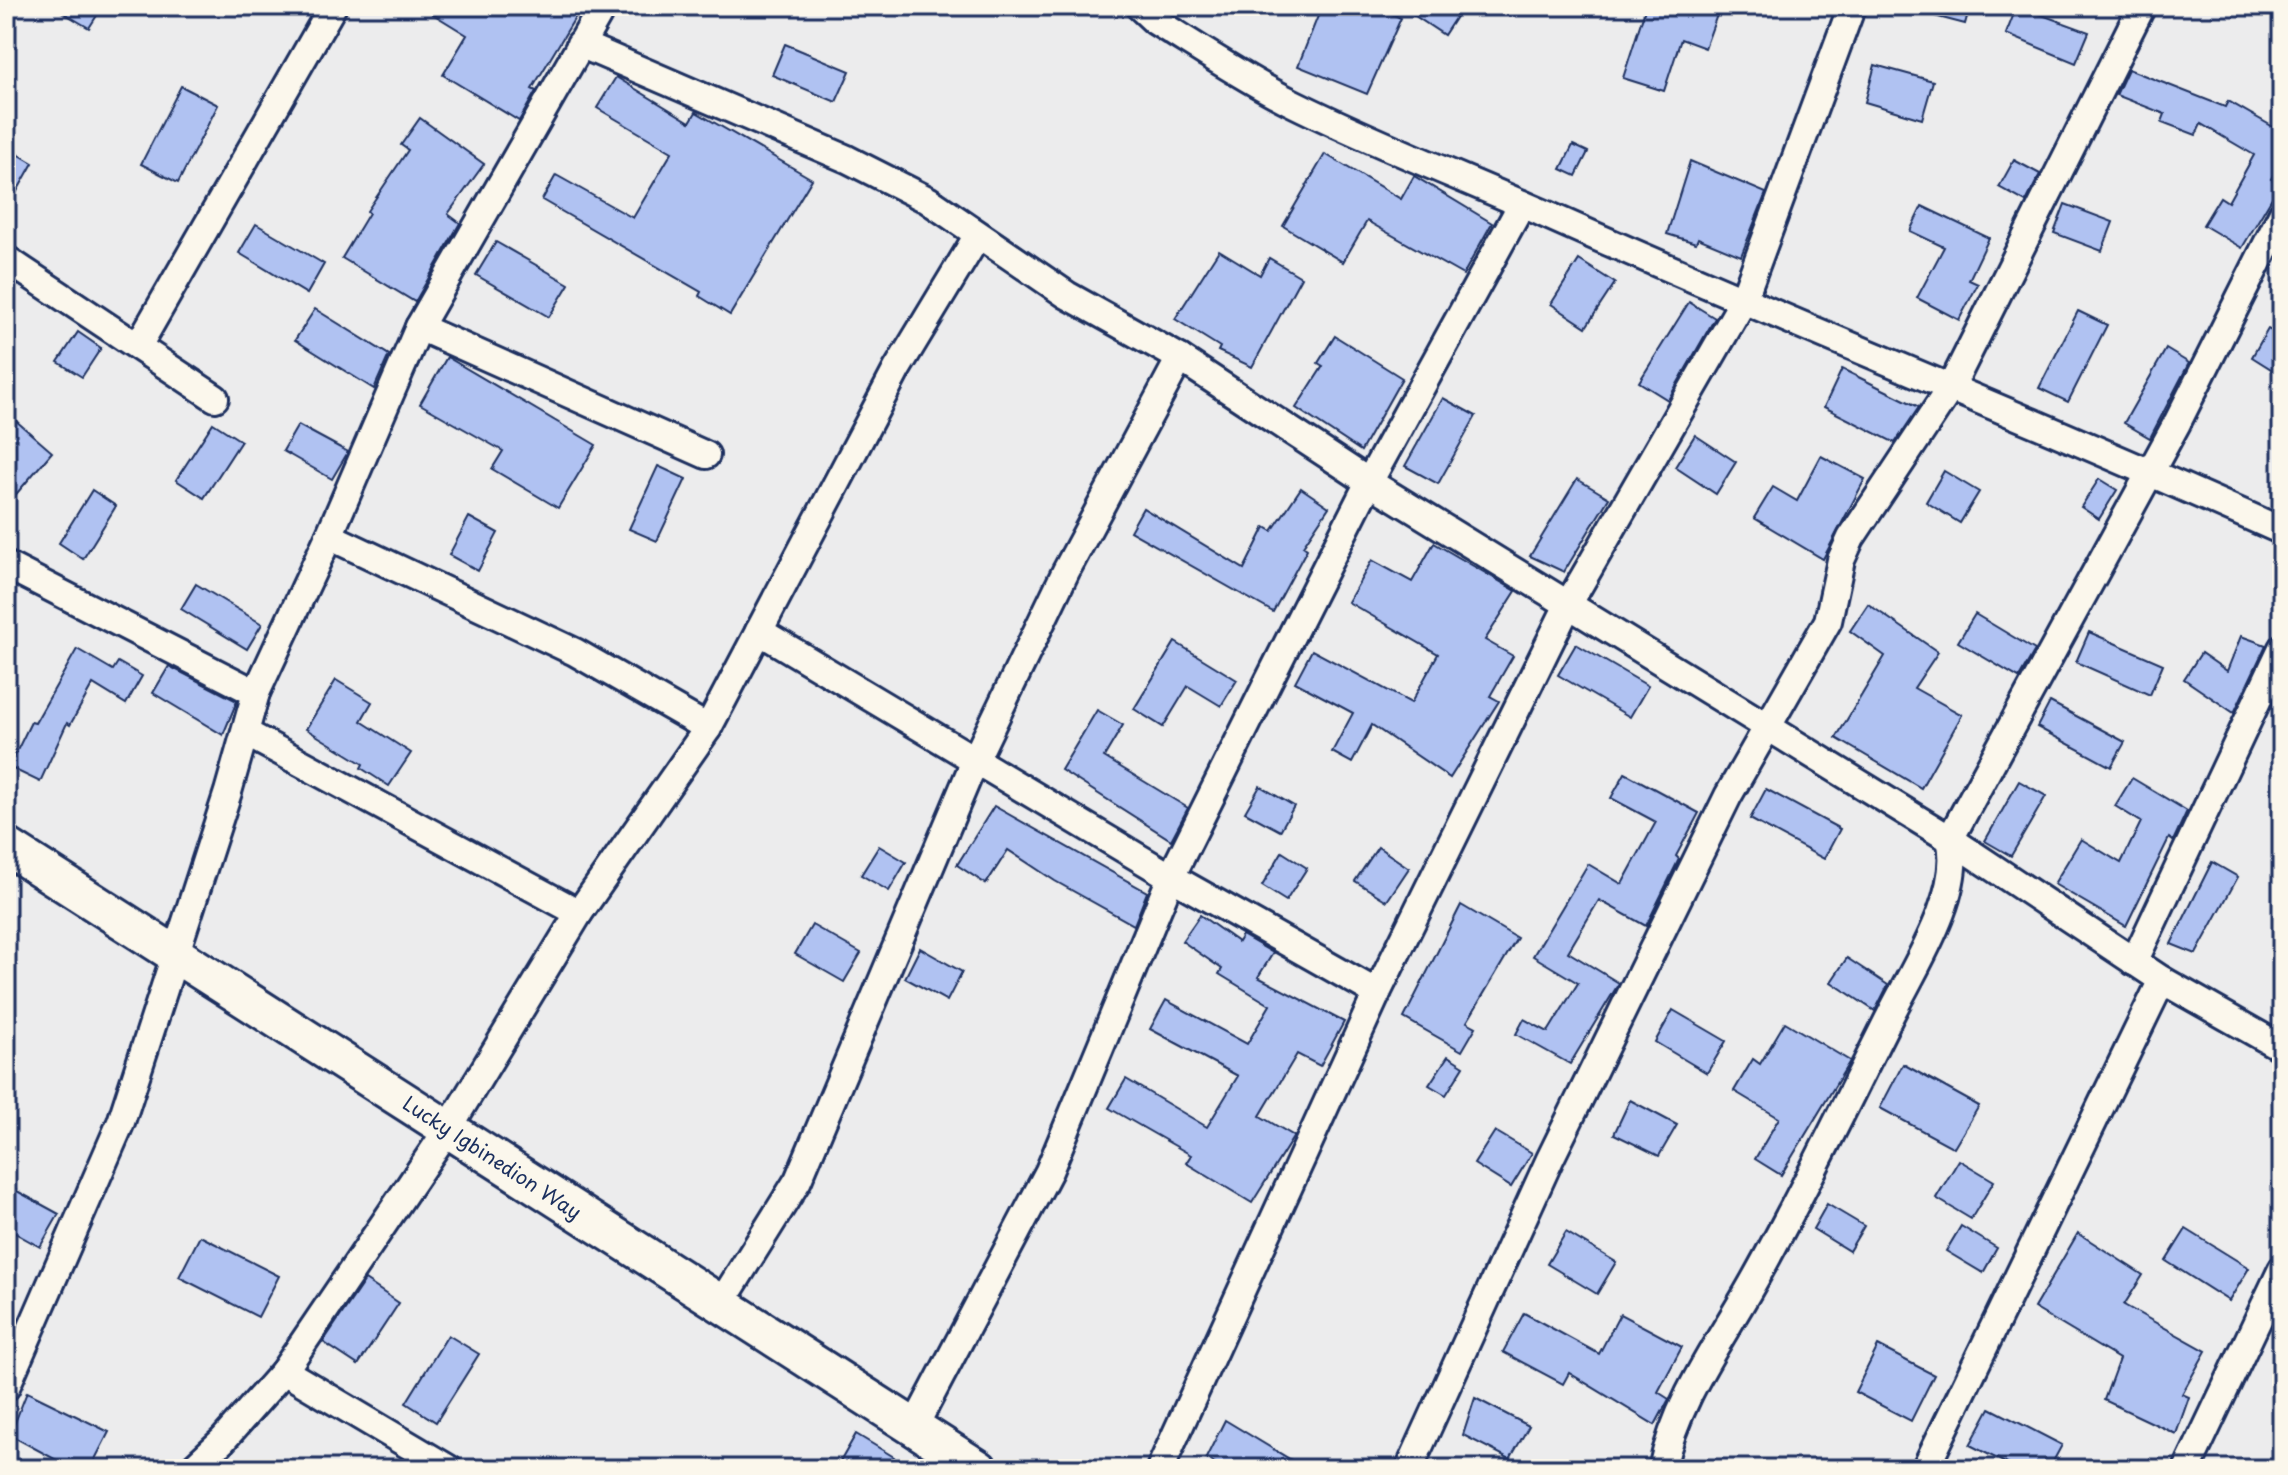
<svg xmlns="http://www.w3.org/2000/svg" width="2288" height="1475" font-family="'Playpen Sans',sans-serif">
<style>
.building{fill:#b0c2f2;stroke:#1b2f5e;stroke-width:2}
.lines{fill:none;stroke-linecap:round;stroke-linejoin:round}
.street-casing{stroke:#1b2f5e;stroke-width:32}
.secondary-casing{stroke:#1b2f5e;stroke-width:42}
.street{stroke:#fbf7ec;stroke-width:26}
.secondary{stroke:#fbf7ec;stroke-width:36}
.labels{text-anchor:middle;stroke-width:8;stroke-linejoin:round;paint-order:stroke}
.street-label{font-size:20px;fill:#1b2f5e;stroke:#fbf7ec}
</style>
<rect width="100%" height="100%" fill="#ececed"/>
<filter id="ink" filterUnits="userSpaceOnUse"><feTurbulence type="fractalNoise" baseFrequency=".0125" numOctaves="2"/><feDisplacementMap in="SourceGraphic" scale="16" xChannelSelector="R" yChannelSelector="G"/><feConvolveMatrix kernelMatrix="1 2 1 2 8 2 1 2 1" color-interpolation-filters="sRGB"/></filter>
<g filter="url(#ink)">
<g class="building">
<polygon points="52,6 103,6 89,28"/>
<polygon points="420,6 582,6 532,89 536,91 519,121 443,75 467,35"/>
<polygon points="1322,6 1358,6 1370,11 1374,6 1401,18 1367,94 1298,66"/>
<polygon points="1400,6 1463,6 1444,35"/>
<polygon points="1646,6 1700,6 1718,12 1705,48 1681,39 1664,91 1623,78"/>
<polygon points="1919,6 1970,6 1965,24 1919,12"/>
<polygon points="2017,6 2089,32 2076,63 2006,34"/>
<polygon points="785,44 850,71 836,102 772,75"/>
<polygon points="1875,65 1933,81 1922,119 1865,102"/>
<polygon points="2128,69 2225,107 2228,101 2282,132 2282,161 2271,179 2280,184 2242,248 2203,225 2220,197 2228,202 2254,155 2201,124 2196,135 2162,122 2165,114 2116,95"/>
<polygon points="616,77 690,122 696,112 812,179 730,315 699,296 701,292 542,200 556,175 633,218 672,152 597,108"/>
<polygon points="181,86 218,105 178,183 141,164"/>
<polygon points="420,118 484,164 448,214 460,223 415,302 342,258 369,213 367,211 408,150 401,145"/>
<polygon points="1573,145 1588,152 1576,176 1561,169"/>
<polygon points="6,147 33,163 6,211"/>
<polygon points="1325,154 1401,199 1414,176 1492,223 1463,275 1367,221 1343,262 1283,226"/>
<polygon points="2014,160 2040,174 2026,202 1999,187"/>
<polygon points="1690,161 1766,193 1741,256 1698,238 1696,243 1667,234"/>
<polygon points="2065,204 2113,222 2102,251 2054,233"/>
<polygon points="1922,206 1989,238 1969,280 1978,284 1959,320 1917,298 1944,247 1910,231"/>
<polygon points="256,224 324,264 307,294 239,253"/>
<polygon points="496,242 569,284 549,317 476,275"/>
<polygon points="1219,250 1260,275 1269,258 1301,277 1252,367 1218,351 1220,347 1175,319"/>
<polygon points="1579,260 1615,283 1586,327 1551,304"/>
<polygon points="1689,302 1715,318 1668,400 1639,382"/>
<polygon points="315,309 389,355 374,389 295,340"/>
<polygon points="2078,311 2107,325 2068,402 2039,388"/>
<polygon points="2268,329 2282,337 2282,362 2276,372 2252,357"/>
<polygon points="78,332 101,348 82,377 58,362"/>
<polygon points="1335,336 1402,378 1361,451 1296,408 1323,366 1318,363"/>
<polygon points="2166,349 2189,363 2150,438 2124,423"/>
<polygon points="447,357 596,445 558,508 492,469 503,451 420,404"/>
<polygon points="1842,369 1919,407 1895,443 1824,407"/>
<polygon points="1443,398 1476,416 1438,484 1405,466"/>
<polygon points="15,420 52,452 6,506 6,430"/>
<polygon points="213,423 241,441 204,498 176,480"/>
<polygon points="298,425 348,452 332,479 283,451"/>
<polygon points="1695,435 1736,462 1716,494 1675,467"/>
<polygon points="1821,456 1865,479 1823,559 1754,518 1773,487 1797,501"/>
<polygon points="658,466 686,479 657,541 629,529"/>
<polygon points="1944,471 1979,492 1960,523 1926,502"/>
<polygon points="1577,479 1609,498 1564,572 1530,556"/>
<polygon points="2099,479 2117,490 2099,519 2081,507"/>
<polygon points="1301,488 1329,507 1303,546 1307,549 1273,612 1130,531 1143,508 1244,569 1265,527 1272,531"/>
<polygon points="92,490 116,506 83,559 59,543"/>
<polygon points="469,517 498,533 478,571 449,555"/>
<polygon points="1434,543 1516,591 1485,640 1513,656 1490,696 1499,701 1450,778 1372,725 1352,763 1332,752 1353,713 1295,682 1312,650 1411,703 1438,654 1348,602 1372,560 1412,582"/>
<polygon points="196,584 262,624 247,649 181,609"/>
<polygon points="1868,604 1938,652 1914,688 1962,715 1921,788 1836,738 1885,656 1850,631"/>
<polygon points="1975,614 2035,650 2019,678 1958,642"/>
<polygon points="2089,632 2163,664 2150,695 2076,662"/>
<polygon points="2241,636 2266,645 2234,713 2184,679 2201,653 2227,671"/>
<polygon points="1175,642 1237,680 1221,706 1188,686 1163,727 1134,709"/>
<polygon points="1576,644 1648,686 1630,717 1558,675"/>
<polygon points="77,649 113,670 118,662 142,676 126,704 93,684 70,725 67,723 40,782 9,767 31,722 35,723"/>
<polygon points="169,666 237,701 223,735 153,693"/>
<polygon points="336,680 372,702 361,721 411,753 389,786 361,768 363,764 306,729"/>
<polygon points="2050,702 2125,742 2111,767 2037,727"/>
<polygon points="1097,710 1123,725 1104,757 1188,808 1171,840 1061,770"/>
<polygon points="1625,773 1699,813 1676,856 1679,859 1646,926 1599,900 1568,952 1619,983 1570,1064 1516,1034 1524,1019 1548,1032 1578,983 1533,956 1588,864 1622,884 1656,822 1611,798"/>
<polygon points="2132,778 2187,811 2173,841 2169,838 2126,926 2054,884 2081,839 2121,863 2141,822 2115,806"/>
<polygon points="2019,781 2046,796 2011,856 1985,841"/>
<polygon points="1260,786 1294,806 1280,831 1245,812"/>
<polygon points="1766,789 1840,829 1824,859 1750,819"/>
<polygon points="994,806 1147,892 1134,925 1055,881 1008,850 986,884 957,865"/>
<polygon points="879,846 906,862 889,891 861,875"/>
<polygon points="1378,847 1409,868 1387,901 1355,881"/>
<polygon points="1282,852 1307,868 1286,901 1262,886"/>
<polygon points="2212,862 2238,877 2196,954 2171,944"/>
<polygon points="1461,905 1517,938 1467,1022 1476,1027 1462,1051 1404,1018"/>
<polygon points="1200,915 1238,942 1242,935 1273,953 1258,977 1344,1022 1320,1066 1297,1054 1260,1116 1294,1136 1252,1203 1186,1163 1191,1155 1109,1108 1126,1079 1207,1127 1238,1076 1150,1029 1166,1000 1247,1044 1270,1005 1219,974 1222,969 1182,941"/>
<polygon points="812,925 861,953 844,982 795,954"/>
<polygon points="920,948 962,972 947,1001 905,978"/>
<polygon points="1847,958 1888,985 1875,1011 1831,982"/>
<polygon points="1673,1010 1726,1041 1707,1073 1655,1042"/>
<polygon points="1785,1022 1850,1061 1781,1175 1755,1159 1779,1118 1734,1091 1753,1059 1760,1064"/>
<polygon points="1448,1056 1464,1066 1446,1095 1429,1085"/>
<polygon points="1903,1064 1979,1106 1954,1148 1880,1108"/>
<polygon points="1630,1100 1677,1125 1659,1156 1614,1134"/>
<polygon points="1495,1131 1532,1153 1511,1187 1474,1164"/>
<polygon points="1959,1160 1994,1181 1971,1219 1936,1198"/>
<polygon points="6,1185 59,1214 40,1247 6,1228"/>
<polygon points="1827,1204 1864,1226 1849,1251 1813,1229"/>
<polygon points="1961,1226 1997,1248 1983,1273 1946,1251"/>
<polygon points="2186,1229 2249,1268 2229,1301 2166,1261"/>
<polygon points="1566,1232 1616,1262 1597,1294 1547,1264"/>
<polygon points="2078,1233 2143,1275 2124,1305 2206,1351 2182,1394 2189,1397 2176,1434 2104,1400 2119,1359 2034,1308"/>
<polygon points="200,1236 279,1276 258,1317 179,1277"/>
<polygon points="365,1280 399,1303 358,1365 323,1342"/>
<polygon points="1524,1313 1599,1354 1620,1314 1682,1347 1658,1392 1669,1399 1655,1425 1569,1373 1563,1384 1503,1352"/>
<polygon points="448,1335 479,1354 436,1422 406,1403"/>
<polygon points="1878,1346 1934,1375 1911,1421 1855,1392"/>
<polygon points="27,1392 109,1432 90,1469 73,1469 10,1435"/>
<polygon points="1475,1398 1529,1426 1510,1459 1463,1435"/>
<polygon points="1990,1408 2062,1445 2049,1469 2017,1469 1970,1445"/>
<polygon points="1225,1420 1306,1469 1225,1469 1206,1458"/>
<polygon points="856,1434 894,1457 887,1469 836,1469"/>
</g>
<g class="lines">
<g class="street-casing">
<g id="street">
<path d="M1139,6L1155,21C1199,48 1243,78 1289,101C1373,143 1459,176 1545,214C1789,323 2038,421 2282,531"/>
<polyline points="580,44 847,159 928,200 1067,295 1180,358 1369,482 1950,839 2162,980 2282,1048"/>
<polyline points="6,259 215,398"/>
<polyline points="419,327 706,455"/>
<polyline points="138,346 333,6"/>
<polyline points="329,536 575,652 708,728"/>
<polyline points="6,565 256,693"/>
<polyline points="759,631 1171,877 1377,993"/>
<polyline points="246,733 579,913"/>
<polyline points="2134,962 2282,648"/>
<polyline points="720,1305 798,1180 976,758 1066,571 1180,358"/>
<polyline points="284,1371 449,1469"/>
<polyline points="6,1387 121,1122 228,792 256,693 329,536 419,327 603,6"/>
<polyline points="913,1429 1049,1171 1171,877 1268,682 1369,482 1522,204"/>
<polyline points="192,1469 223,1440 284,1371 448,1129 579,913 708,728 897,369 978,235"/>
<polyline points="1160,1469 1377,993 1569,603 1742,303 1852,6"/>
<polyline points="1409,1469 1550,1159 1728,796 1828,621 1841,560 1851,538 1951,387 2142,6"/>
<path d="M1662,1469C1677,1398 1720,1342 1755,1279C1804,1192 1846,1103 1891,1014C1914,968 1964,892 1950,839L2177,423L2282,214"/>
<polyline points="1925,1469 2162,980"/>
<polyline points="2187,1469 2282,1269"/>
</g>
</g>
<g class="secondary-casing">
<polyline id="secondary" points="6,846 979,1469"/>
</g>
<use href="#street" class="street"/>
<use href="#secondary" class="secondary"/>
</g>
</g>
<g class="labels">
<g class="street-label">
<text transform="translate(492 1158) rotate(33)" y="7">Lucky Igbinedion Way</text>
</g>
</g>
<rect width="2288" height="1475" fill="none" stroke="#fbf7ec" stroke-width="32"/>
<rect x="16" y="16" width="2256" height="1443" fill="none" stroke="#1b2f5e" stroke-width="3" filter="url(#ink)"/>
</svg>
